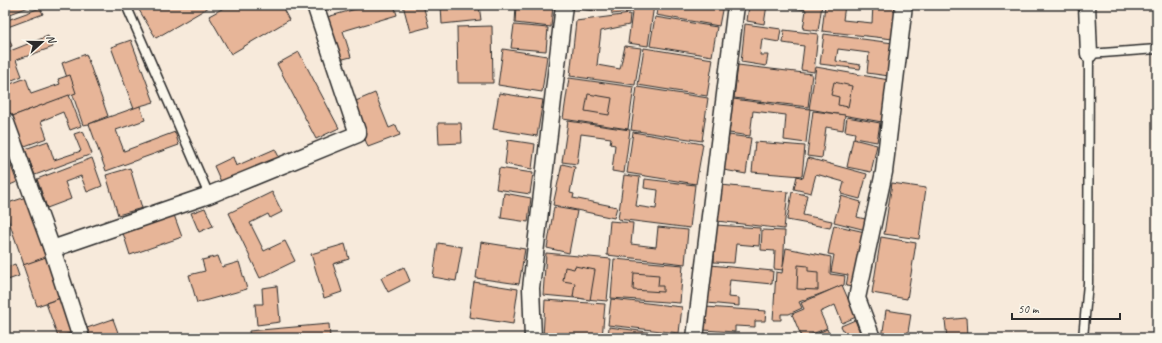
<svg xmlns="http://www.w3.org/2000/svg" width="1162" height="343" font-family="Caveat,sans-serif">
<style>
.building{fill:#e7b598;stroke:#2b2b2b}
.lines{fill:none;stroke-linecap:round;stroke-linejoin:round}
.service-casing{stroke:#2b2b2b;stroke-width:11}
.minor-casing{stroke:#2b2b2b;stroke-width:19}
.service{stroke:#fbf7ec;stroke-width:8}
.minor{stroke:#fbf7ec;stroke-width:16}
</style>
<rect width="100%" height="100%" fill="#f7eadb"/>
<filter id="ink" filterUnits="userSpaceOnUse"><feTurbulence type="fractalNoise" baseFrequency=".025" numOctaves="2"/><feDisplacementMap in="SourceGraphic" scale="8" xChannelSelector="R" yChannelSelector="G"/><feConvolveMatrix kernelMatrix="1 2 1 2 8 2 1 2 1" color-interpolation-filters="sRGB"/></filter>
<g filter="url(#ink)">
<g class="building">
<polygon points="5,5 34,5 5,16"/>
<polygon points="136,5 211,5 211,6 156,38"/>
<polygon points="229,5 281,5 289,20 231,54 209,16"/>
<polygon points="370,5 394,5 397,15 343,31 351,57 339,60 327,17"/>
<polygon points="403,5 423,5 429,27 410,32"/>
<polygon points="441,5 479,5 481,20 442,24"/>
<polygon points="516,5 553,5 551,27 515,23"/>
<polygon points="579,5 596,5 595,11 579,9"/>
<polygon points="611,5 631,5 631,12 612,14"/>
<polygon points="633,5 654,5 648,46 628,43"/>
<polygon points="658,5 723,5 719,26 656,15"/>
<polygon points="749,5 767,5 764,24 747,21"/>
<polygon points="772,5 822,5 818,31 803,29 806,10"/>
<polygon points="825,5 845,5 843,20 872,23 873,5 897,5 893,39 822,31"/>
<polygon points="40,8 43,14 5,28 5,21"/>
<polygon points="630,14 629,25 601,31 597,65 620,69 625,46 641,48 635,85 570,76 576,21"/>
<polygon points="655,17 717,27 712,56 650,46"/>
<polygon points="745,24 781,29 779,42 762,39 760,55 768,55 766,66 741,62"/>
<polygon points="514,25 548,28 546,51 511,48"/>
<polygon points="492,26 493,83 458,83 457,27"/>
<polygon points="5,29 12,46 5,49"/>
<polygon points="784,30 818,34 814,72 801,70 804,46 783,43"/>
<polygon points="824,34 893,43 889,76 867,73 869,53 838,49 836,61 861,65 860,69 820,64"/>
<polygon points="48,36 53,47 16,60 22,76 5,83 5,53"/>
<polygon points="131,40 154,102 140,106 134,109 111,47"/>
<polygon points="644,48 713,59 707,96 638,85"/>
<polygon points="503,49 547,56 542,92 498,85"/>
<polygon points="299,52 339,128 316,139 277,64"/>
<polygon points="86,54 108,116 89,124 83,125 62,63"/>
<polygon points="738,65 812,74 808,107 734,98"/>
<polygon points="816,67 889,80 882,122 809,109"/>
<polygon points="70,75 76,93 10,117 5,102 5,86 26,78 31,94 60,84 58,79"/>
<polygon points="569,78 634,87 628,129 563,119"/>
<polygon points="834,82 852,86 848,107 838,105 839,97 831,95"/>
<polygon points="637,87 708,98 702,141 631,130"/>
<polygon points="375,93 389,128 396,125 400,135 368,147 351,103"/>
<polygon points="499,93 543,100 537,136 493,129"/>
<polygon points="588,94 612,98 609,115 585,111"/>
<polygon points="69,95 81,126 70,130 63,112 41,121 47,138 22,147 10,117"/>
<polygon points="733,99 810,109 806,143 784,140 786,115 753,111 750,136 729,133"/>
<polygon points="140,106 145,120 116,130 124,151 175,132 179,145 106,171 89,124"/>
<polygon points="813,111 845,115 843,130 826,127 822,158 807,156"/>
<polygon points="847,117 880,123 877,142 854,138 855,133 845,131"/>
<polygon points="568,121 630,130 624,173 612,171 615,145 610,144 611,138 581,134 577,164 562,162"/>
<polygon points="438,123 461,123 462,143 439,144"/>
<polygon points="83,131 92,154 35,175 25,149 48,141 54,160 81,151 74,134"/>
<polygon points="633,132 703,144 696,184 627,173"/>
<polygon points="729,135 751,138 746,174 724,170"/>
<polygon points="853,139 877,145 871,172 847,167"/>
<polygon points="508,140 535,144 532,169 505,164"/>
<polygon points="755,142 805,146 802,176 752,172"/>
<polygon points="275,149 280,159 222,184 214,166 233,157 236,166"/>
<polygon points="5,150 17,182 5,187"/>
<polygon points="92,158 102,186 87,192 81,176 65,182 71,199 47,208 37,179"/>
<polygon points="808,158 867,174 860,199 841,194 844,182 816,174 811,193 794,189 797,176 803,178"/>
<polygon points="562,164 575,167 570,193 574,194 573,198 617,207 614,218 553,205"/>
<polygon points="130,168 142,208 118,215 106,175"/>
<polygon points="499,168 533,173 530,194 496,189"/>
<polygon points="624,175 640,177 636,206 656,209 658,190 644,188 645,179 695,185 690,228 618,219"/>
<polygon points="892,183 926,188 919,239 884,234"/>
<polygon points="721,185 788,192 784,229 717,221"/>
<polygon points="272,192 282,212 270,218 268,214 250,223 264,251 285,241 295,261 260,278 229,213"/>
<polygon points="792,192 807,195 803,215 832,221 830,228 787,220"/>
<polygon points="504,193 531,198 528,222 501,218"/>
<polygon points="841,196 861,202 857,217 869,220 866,230 834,222"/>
<polygon points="26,197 47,257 24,265 5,210 5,204"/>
<polygon points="554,207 577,211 569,253 547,248"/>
<polygon points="205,208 213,226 199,232 191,213"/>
<polygon points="174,215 182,237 130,255 123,233"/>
<polygon points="610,221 633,223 631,244 656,247 658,227 688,230 685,264 607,255"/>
<polygon points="716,225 760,228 759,246 736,244 734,263 714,262"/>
<polygon points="834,225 865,232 854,287 846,286 848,275 831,272 834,255 828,254"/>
<polygon points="762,230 785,231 783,270 774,269 775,251 761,250"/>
<polygon points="881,237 916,243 907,299 872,293"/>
<polygon points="481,242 525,249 519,284 476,278"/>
<polygon points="438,243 462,247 456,281 433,277"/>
<polygon points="345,244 349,259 333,264 342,292 324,298 311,254"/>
<polygon points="786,248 831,257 830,274 845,276 844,285 799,302 802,308 789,314 781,314 781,320 773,320 776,272 782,273"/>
<polygon points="546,253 611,259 607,301 543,295"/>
<polygon points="49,256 63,297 37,306 23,265"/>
<polygon points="218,256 222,267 239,262 247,289 197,303 189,275 205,271 202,260"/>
<polygon points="614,259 683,265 680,303 611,298"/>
<polygon points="15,264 19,276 5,281 5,268"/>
<polygon points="710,265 773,271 772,284 730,280 728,297 739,298 739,306 707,303"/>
<polygon points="798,265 808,266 808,271 818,272 818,290 797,289"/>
<polygon points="575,266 595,270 590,300 573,297 575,283 563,281 565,267 574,269"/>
<polygon points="404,267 410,281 388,292 381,278"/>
<polygon points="634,273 659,275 658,286 663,286 663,292 633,290"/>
<polygon points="474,282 518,289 513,324 469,317"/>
<polygon points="842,285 856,317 842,323 835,305 820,312 827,328 802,338 792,314 804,309 801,303"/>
<polygon points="277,286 280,322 257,325 255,304 263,304 262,288"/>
<polygon points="61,298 73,332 58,337 46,303"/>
<polygon points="611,299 682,307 679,333 608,325"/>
<polygon points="545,300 605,304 602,338 543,338"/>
<polygon points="705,307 766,311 765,321 755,321 755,327 735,326 735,332 703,330"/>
<polygon points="886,310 911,314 907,338 882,338"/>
<polygon points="966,318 967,338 947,338 945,320"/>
<polygon points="113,319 120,338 91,338 87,328"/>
<polygon points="855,320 862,338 847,338 841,326"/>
<polygon points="329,324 330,338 250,338 249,331"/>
<polygon points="609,327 678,336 678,338 608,338"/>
<polygon points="827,329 831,338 808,338"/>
<polygon points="704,333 753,336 753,338 704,338"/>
</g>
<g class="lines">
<g class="service-casing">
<g id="service">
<polyline points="126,5 209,195"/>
<polyline points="1083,338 1088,283 1089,54 1157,49"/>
</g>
</g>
<g class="minor-casing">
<g id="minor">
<polyline points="1087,5 1089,54"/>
<polyline points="5,120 52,249 81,338"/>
<polyline points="52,249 209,195 358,134 315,5"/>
<polyline points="533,338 531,288 564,5"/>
<polyline points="695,338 736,5"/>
<polyline points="872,338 857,298 884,172 904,5"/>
</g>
</g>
<use href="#service" class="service"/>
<use href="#minor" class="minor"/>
</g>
</g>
<rect width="1162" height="343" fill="none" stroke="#fbf7ec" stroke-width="20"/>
<rect x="10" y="10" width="1142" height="323" fill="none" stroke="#2b2b2b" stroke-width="1.5" filter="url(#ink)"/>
<g transform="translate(42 42) rotate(69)" stroke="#fbf7ec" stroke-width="3" paint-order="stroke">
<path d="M0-3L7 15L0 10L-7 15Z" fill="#2b2b2b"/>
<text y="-6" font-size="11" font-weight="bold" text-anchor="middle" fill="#2b2b2b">N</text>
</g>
<path d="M1012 313v6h108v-6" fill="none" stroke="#2b2b2b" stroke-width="2"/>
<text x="1018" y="313" font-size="12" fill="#2b2b2b" stroke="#fbf7ec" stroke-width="3" paint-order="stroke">50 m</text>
</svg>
